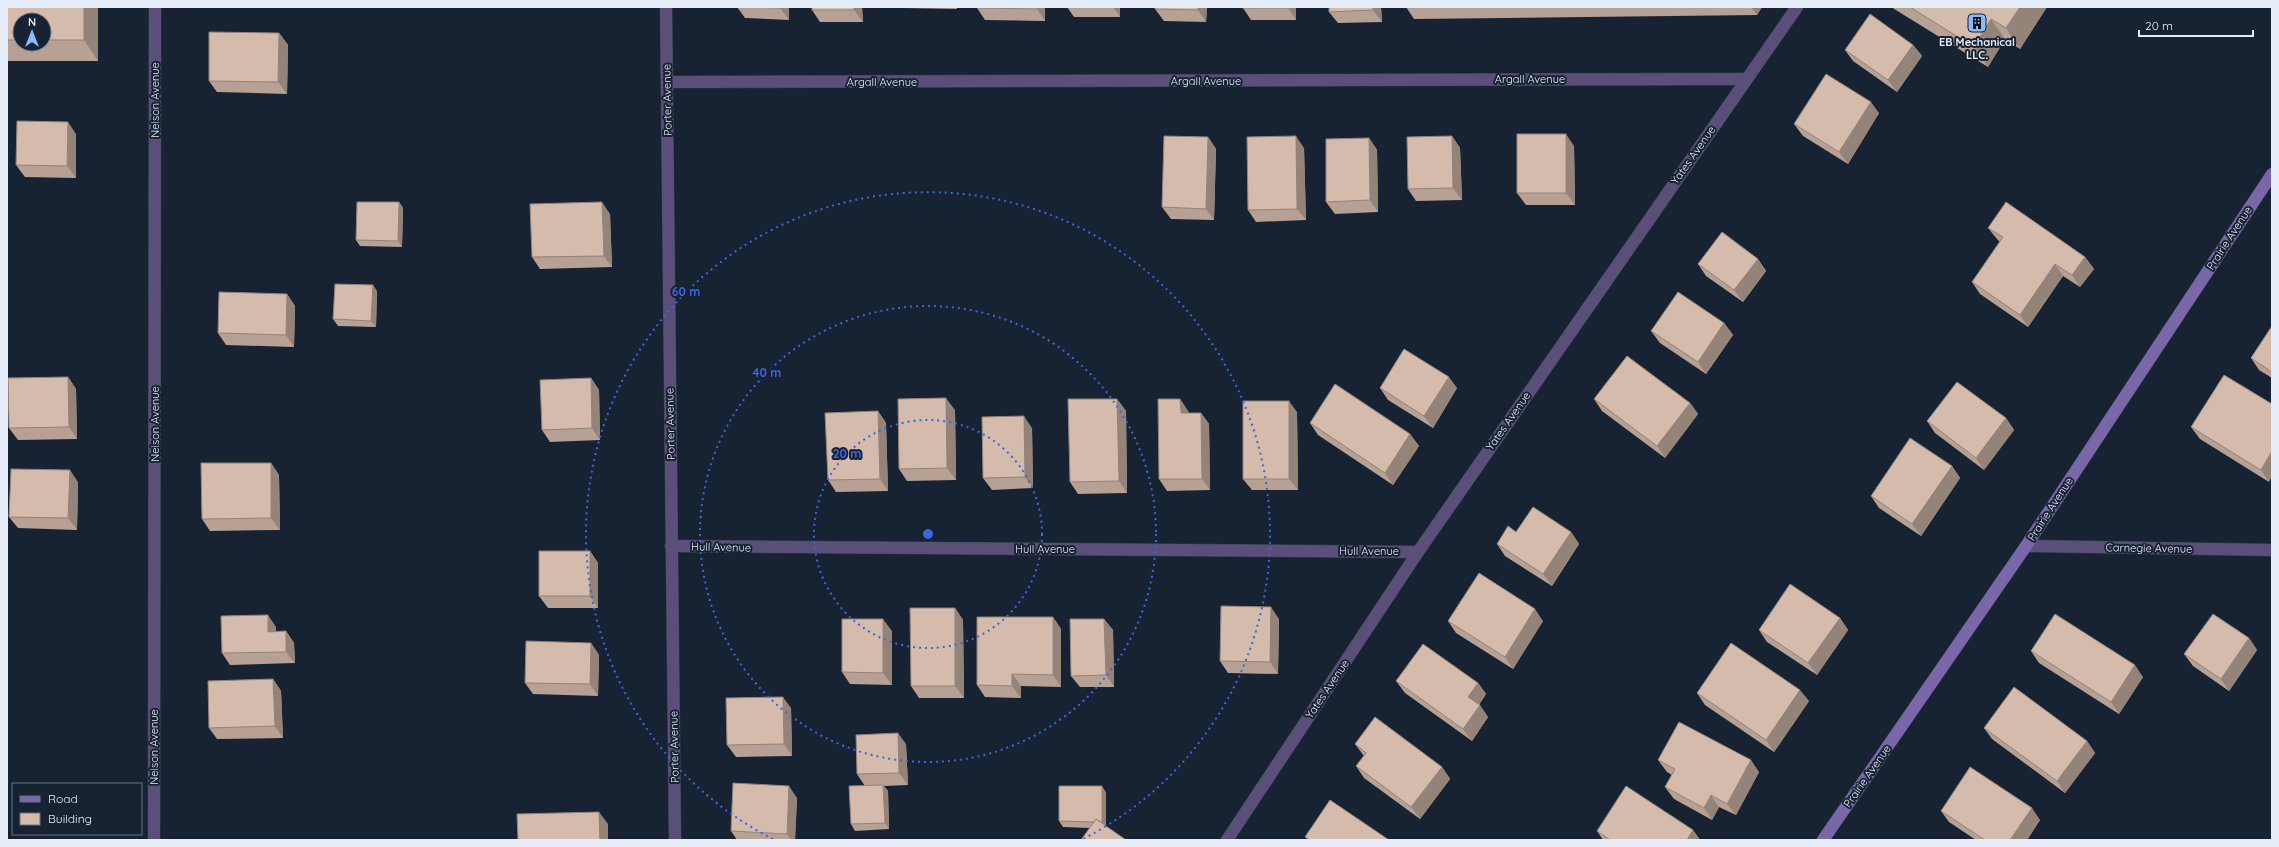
<svg xmlns="http://www.w3.org/2000/svg" width="2279" height="847" font-family="Quicksand,sans-serif">
<style>
.lines{fill:none;stroke-linecap:round;stroke-linejoin:round}
.street-casing{stroke:#343e4e;stroke-width:13}
.secondary-casing{stroke:#343e4e;stroke-width:13}
.street{stroke:#5a4f78;stroke-width:12}
.secondary{stroke:#7a67a9;stroke-width:12}
.wall{fill:#b6a194;fill-rule:evenodd}
.shaded-wall{fill:#948378}
.building{fill:#d4bbac;stroke:#948378}
.ring{fill:none;stroke:#3b66dd;stroke-width:2;stroke-dasharray:2 4}
.labels{text-anchor:middle;stroke-width:4;stroke-linejoin:round;paint-order:stroke}
.poi-label{font-size:11px;font-weight:bold;fill:#e6edf9;stroke:#172232}
.street-label{font-size:11px;fill:#e6edf9;stroke:#172232}
.centre{fill:#3b66dd;stroke:#172232;stroke-width:2}
.ring-label{font-size:12px;text-anchor:middle;font-weight:bold;fill:#3b66dd;stroke:#172232;stroke-width:4;stroke-linejoin:round;paint-order:stroke}
</style>
<rect width="100%" height="100%" fill="#172232"/>
<g class="lines">
<g class="street-casing">
<g id="street">
<polyline points="666,7 675,840"/>
<polyline points="667,82 1746,79"/>
<polyline points="671,546 1418,552"/>
<polyline points="2026,546 2272,550"/>
<polyline points="154,840 155,7"/>
<polyline points="1227,840 1418,552 1797,7"/>
</g>
</g>
<g class="secondary-casing">
<polyline id="secondary" points="1823,840 2026,546 2272,174"/>
</g>
<use href="#street" class="street"/>
<use href="#secondary" class="secondary"/>
</g>
<g class="wall">
<path d="M7,7H98V61H7ZM20,20H44V44H20Z"/>
<polygon points="737,7 789,7 789,20 745,18"/>
<polygon points="862,7 863,22 820,22 812,10"/>
<polygon points="902,7 957,7 957,9 903,8"/>
<polygon points="1045,7 1045,21 985,20 977,8"/>
<polygon points="1067,7 1120,7 1120,17 1074,17"/>
<polygon points="1155,7 1207,7 1206,22 1164,21 1155,9"/>
<polygon points="1296,7 1296,20 1251,20 1243,8"/>
<polygon points="1329,7 1381,7 1382,22 1338,23 1329,12"/>
<polygon points="1406,7 1762,7 1757,15 1414,19"/>
<polygon points="1891,7 2047,7 2020,49 2005,39 1988,67"/>
<polygon points="279,33 288,45 287,94 217,92 209,81"/>
<polygon points="1913,45 1922,56 1897,92 1853,61 1845,50"/>
<polygon points="1879,113 1848,164 1803,136 1794,124"/>
<polygon points="76,134 76,178 25,177 16,165"/>
<polygon points="1452,136 1460,148 1462,200 1416,201 1408,189"/>
<polygon points="1208,137 1216,149 1214,220 1171,219 1162,207"/>
<polygon points="1369,138 1377,150 1378,212 1335,214 1326,202"/>
<polygon points="1574,146 1575,205 1526,205 1517,193"/>
<polygon points="1304,148 1306,220 1256,222 1248,210"/>
<polygon points="399,202 403,208 402,247 360,246 356,240"/>
<polygon points="610,214 612,267 540,269 532,257"/>
<polygon points="1988,228 2085,257 2094,269 2080,287 2063,276 2028,327 1980,294 1972,282 2000,242 1997,239"/>
<polygon points="1758,259 1766,271 1743,302 1706,276 1698,264"/>
<polygon points="377,291 376,327 338,326 333,319"/>
<polygon points="287,294 295,306 294,347 226,345 218,333"/>
<polygon points="1724,323 1733,335 1706,374 1660,343 1651,331"/>
<polygon points="2272,326 2272,378 2259,370 2251,358"/>
<polygon points="68,377 76,389 77,439 18,440 9,428"/>
<polygon points="591,378 599,390 600,440 550,442 542,430"/>
<polygon points="1380,388 1457,388 1433,428 1388,400"/>
<polygon points="1117,399 1126,411 1127,493 1078,494 1070,482"/>
<polygon points="1180,399 1188,411 1189,413 1201,413 1209,424 1210,490 1167,491 1159,479"/>
<polygon points="1594,399 1690,403 1698,414 1665,458 1602,411"/>
<polygon points="2272,404 2269,482 2200,439 2191,427"/>
<polygon points="955,410 956,480 907,481 899,469"/>
<polygon points="878,411 886,423 888,491 836,492 828,480"/>
<polygon points="1297,412 1298,490 1252,490 1243,479"/>
<polygon points="2006,418 2014,430 1984,470 1935,433 1927,421"/>
<polygon points="1310,423 1410,434 1419,446 1393,485 1318,435"/>
<polygon points="1032,428 1033,488 992,490 983,478"/>
<polygon points="271,463 279,475 280,530 210,531 202,519"/>
<polygon points="1952,466 1960,478 1921,536 1879,508 1871,496"/>
<polygon points="78,482 77,530 18,528 9,517"/>
<polygon points="1516,532 1571,532 1579,544 1552,586 1505,556 1497,544"/>
<polygon points="590,551 598,563 598,608 548,608 539,596"/>
<polygon points="955,608 963,620 964,698 919,698 911,686"/>
<polygon points="1053,617 1061,629 1061,687 1021,686 1021,698 985,697 977,685"/>
<polygon points="1840,618 1848,630 1817,675 1767,642 1759,630"/>
<polygon points="1104,619 1113,630 1114,687 1080,687 1071,676"/>
<polygon points="1279,619 1278,674 1228,673 1220,661"/>
<polygon points="1448,621 1543,621 1513,669 1456,633"/>
<polygon points="276,627 276,632 286,631 294,643 295,663 230,665 222,653"/>
<polygon points="892,631 892,685 850,684 842,672"/>
<polygon points="2249,638 2257,650 2229,691 2193,666 2184,654"/>
<polygon points="591,643 599,655 598,696 533,694 525,683"/>
<polygon points="2031,651 2143,677 2119,714 2039,663"/>
<polygon points="273,679 281,691 283,738 217,739 209,728"/>
<polygon points="1396,681 1478,683 1486,694 1479,705 1488,717 1472,741 1405,693"/>
<polygon points="1697,693 1809,701 1774,752 1705,705"/>
<polygon points="791,708 792,756 736,757 727,745"/>
<polygon points="1984,728 2087,741 2095,753 2065,793 1992,739"/>
<polygon points="906,744 908,785 884,786 888,791 889,829 855,831 851,824 865,786 857,774"/>
<polygon points="1355,744 1442,767 1450,779 1420,819 1364,778 1356,766 1364,756"/>
<polygon points="1658,760 1759,772 1736,815 1719,807 1712,820 1674,799 1665,787 1672,775 1667,772"/>
<polygon points="1102,786 1106,793 1106,826 1090,828 1063,827 1059,821"/>
<polygon points="797,798 795,840 737,840 731,831"/>
<polygon points="1941,811 2040,820 2027,840 1976,840 1949,822"/>
<polygon points="1693,830 1700,840 1603,840 1597,831"/>
</g>
<g class="shaded-wall">
<polygon points="84,7 98,7 98,61 84,40"/>
<polygon points="780,7 789,7 789,20 780,8"/>
<polygon points="854,7 862,7 863,22 854,10"/>
<polygon points="1037,7 1045,7 1045,21 1037,9"/>
<polygon points="1113,7 1120,7 1120,17"/>
<polygon points="1198,7 1207,7 1206,22 1198,10"/>
<polygon points="1288,7 1296,7 1296,20 1288,8"/>
<polygon points="1373,7 1381,7 1382,22 1373,10"/>
<polygon points="1751,7 1762,7 1757,15"/>
<polygon points="2020,7 2047,7 2020,49 2006,28"/>
<polygon points="1991,19 2005,39 1988,67 1974,47"/>
<polygon points="279,33 288,45 287,94 278,82"/>
<polygon points="1913,45 1922,56 1897,92 1888,80"/>
<polygon points="1871,102 1879,113 1848,164 1839,152"/>
<polygon points="68,122 76,134 76,178 67,166"/>
<polygon points="1566,134 1574,146 1575,205 1566,193"/>
<polygon points="1296,136 1304,148 1306,220 1297,209"/>
<polygon points="1452,136 1460,148 1462,200 1453,188"/>
<polygon points="1208,137 1216,149 1214,220 1206,209"/>
<polygon points="1369,138 1377,150 1378,212 1370,200"/>
<polygon points="399,202 403,208 402,247 398,241"/>
<polygon points="602,202 610,214 612,267 604,256"/>
<polygon points="2085,257 2094,269 2080,287 2072,275"/>
<polygon points="1758,259 1766,271 1743,302 1734,290"/>
<polygon points="2055,264 2063,276 2028,327 2020,315"/>
<polygon points="373,285 377,291 376,327 371,321"/>
<polygon points="287,294 295,306 294,347 286,335"/>
<polygon points="1724,323 1733,335 1706,374 1698,362"/>
<polygon points="68,377 76,389 77,439 69,427"/>
<polygon points="1449,377 1457,388 1433,428 1424,416"/>
<polygon points="591,378 599,390 600,440 592,428"/>
<polygon points="946,398 955,410 956,480 947,468"/>
<polygon points="1117,399 1126,411 1127,493 1119,481"/>
<polygon points="1180,399 1188,411 1189,424 1181,413"/>
<polygon points="1289,401 1297,412 1298,490 1289,479"/>
<polygon points="1690,403 1698,414 1665,458 1657,446"/>
<polygon points="878,411 886,423 888,491 880,479"/>
<polygon points="1201,413 1209,424 1210,490 1202,479"/>
<polygon points="1024,416 1032,428 1033,488 1025,477"/>
<polygon points="2006,418 2014,430 1984,470 1976,458"/>
<polygon points="1410,434 1419,446 1393,485 1385,473"/>
<polygon points="2272,451 2272,476 2269,482 2261,470"/>
<polygon points="271,463 279,475 280,530 271,518"/>
<polygon points="1952,466 1960,478 1921,536 1912,524"/>
<polygon points="70,470 78,482 77,530 68,518"/>
<polygon points="1571,532 1579,544 1552,586 1543,574"/>
<polygon points="590,551 598,563 598,608 590,596"/>
<polygon points="1271,607 1279,619 1278,674 1270,662"/>
<polygon points="955,608 963,620 964,698 955,686"/>
<polygon points="1535,609 1543,621 1513,669 1505,657"/>
<polygon points="268,615 276,627 276,644 268,632"/>
<polygon points="1053,617 1061,629 1061,687 1053,675"/>
<polygon points="1840,618 1848,630 1817,675 1808,663"/>
<polygon points="883,619 892,631 892,685 883,673"/>
<polygon points="1104,619 1113,630 1114,687 1106,675"/>
<polygon points="286,631 294,643 295,663 286,652"/>
<polygon points="2249,638 2257,650 2229,691 2221,679"/>
<polygon points="591,643 599,655 598,696 590,684"/>
<polygon points="2135,665 2143,677 2119,714 2111,702"/>
<polygon points="1012,674 1021,686 1021,698 1012,686"/>
<polygon points="273,679 281,691 283,738 275,726"/>
<polygon points="1478,683 1486,694 1476,709 1468,697"/>
<polygon points="1800,690 1809,701 1774,752 1766,740"/>
<polygon points="783,697 791,708 792,756 784,744"/>
<polygon points="1480,705 1488,717 1472,741 1463,729"/>
<polygon points="898,733 906,744 908,785 899,773"/>
<polygon points="2087,741 2095,753 2065,793 2057,781"/>
<polygon points="1751,760 1759,772 1736,815 1727,804"/>
<polygon points="1442,767 1450,779 1420,819 1411,807"/>
<polygon points="883,785 888,791 889,829 885,823"/>
<polygon points="789,786 797,798 795,840 791,840 787,834"/>
<polygon points="1102,786 1106,793 1106,828 1102,822"/>
<polygon points="1711,795 1719,807 1712,820 1704,808"/>
<polygon points="2032,808 2040,820 2027,840 2010,840"/>
<polygon points="599,812 608,824 608,840 600,840"/>
<polygon points="1693,830 1700,840 1687,840"/>
</g>
<g class="building">
<polygon points="7,7 84,7 84,40 44,40 44,20 20,20 20,40 7,40"/>
<polygon points="753,7 780,7 780,8"/>
<rect x="812" y="7" width="42" height="3"/>
<polygon points="977,7 1037,7 1037,9 977,8"/>
<polygon points="1155,7 1198,7 1198,10 1155,9"/>
<rect x="1243" y="7" width="45" height="1"/>
<polygon points="1329,7 1373,7 1373,10 1329,12"/>
<polygon points="1910,7 2020,7 2006,28 1991,19 1974,47"/>
<polygon points="1870,14 1913,45 1888,80 1845,50"/>
<polygon points="209,32 279,33 278,82 209,81"/>
<polygon points="1826,74 1871,102 1839,152 1794,124"/>
<polygon points="17,121 68,122 67,166 16,165"/>
<rect x="1517" y="134" width="49" height="59"/>
<polygon points="1164,136 1208,137 1206,209 1162,207"/>
<polygon points="1296,136 1297,209 1248,210 1247,137"/>
<polygon points="1452,136 1453,188 1408,189 1407,137"/>
<polygon points="1369,138 1370,200 1326,202 1326,139"/>
<polygon points="357,202 399,202 398,241 356,240"/>
<polygon points="602,202 604,256 532,257 530,204"/>
<polygon points="2006,202 2085,257 2072,275 2055,264 2020,315 1972,282 2003,237 1988,228"/>
<polygon points="1722,232 1758,259 1734,290 1698,264"/>
<polygon points="335,284 373,285 371,321 333,319"/>
<polygon points="219,292 287,294 286,335 218,333"/>
<polygon points="1678,292 1724,323 1698,362 1651,331"/>
<polygon points="2272,326 2272,372 2251,358"/>
<polygon points="1404,349 1449,377 1424,416 1380,388"/>
<polygon points="1627,356 1690,403 1657,446 1594,399"/>
<polygon points="2224,375 2272,404 2272,451 2261,470 2191,427"/>
<polygon points="68,377 69,427 9,428 8,378"/>
<polygon points="591,378 592,428 542,430 540,380"/>
<polygon points="1957,382 2006,418 1976,458 1927,421"/>
<polygon points="1335,384 1410,434 1385,473 1310,423"/>
<polygon points="946,398 947,468 899,469 898,399"/>
<polygon points="1068,399 1117,399 1119,481 1070,482"/>
<polygon points="1158,399 1180,399 1181,413 1201,413 1202,479 1159,479"/>
<rect x="1243" y="401" width="46" height="78"/>
<polygon points="878,411 880,479 828,480 825,413"/>
<polygon points="1024,416 1025,477 983,478 982,417"/>
<polygon points="1910,438 1952,466 1912,524 1871,496"/>
<polygon points="201,463 271,463 271,518 202,519"/>
<polygon points="11,469 70,470 68,518 9,517"/>
<polygon points="1533,507 1571,532 1543,574 1497,544 1508,526 1516,532"/>
<rect x="539" y="551" width="51" height="45"/>
<polygon points="1479,573 1535,609 1505,657 1448,621"/>
<polygon points="1790,584 1840,618 1808,663 1759,630"/>
<polygon points="1221,606 1271,607 1270,662 1220,661"/>
<polygon points="910,608 955,608 955,686 911,686"/>
<polygon points="2055,614 2135,665 2111,702 2031,651"/>
<polygon points="2213,614 2249,638 2221,679 2184,654"/>
<polygon points="268,615 268,632 286,631 286,652 222,653 221,616"/>
<polygon points="977,617 1053,617 1053,675 1012,674 1012,686 977,685"/>
<polygon points="842,619 883,619 883,673 842,672"/>
<polygon points="1070,619 1104,619 1106,675 1071,676"/>
<polygon points="526,641 591,643 590,684 525,683"/>
<polygon points="1731,643 1800,690 1766,740 1697,693"/>
<polygon points="1423,644 1478,683 1468,697 1480,705 1463,729 1396,681"/>
<polygon points="273,679 275,726 209,728 208,681"/>
<polygon points="2014,687 2087,741 2057,781 1984,728"/>
<polygon points="783,697 784,744 727,745 726,698"/>
<polygon points="1375,717 1442,767 1411,807 1356,766 1366,753 1355,744"/>
<polygon points="1679,722 1751,760 1727,804 1711,795 1704,808 1665,787 1675,769 1658,760"/>
<polygon points="898,733 899,773 857,774 856,735"/>
<polygon points="1970,767 2032,808 2010,840 1985,840 1941,811"/>
<polygon points="733,783 789,786 787,834 731,831"/>
<polygon points="883,785 885,823 851,824 849,786"/>
<polygon points="1059,786 1102,786 1102,822 1101,822 1096,819 1094,822 1059,821"/>
<polygon points="1626,786 1693,830 1687,840 1610,840 1597,831"/>
<polygon points="1330,800 1389,840 1310,840 1305,837"/>
<polygon points="599,812 600,840 518,840 517,814"/>
<polygon points="1096,819 1126,840 1081,840"/>
</g>
<g class="ring">
<circle cx="928" cy="534" r="114"/>
<circle cx="928" cy="534" r="228"/>
<path d="M773 839A342 342 0 1 1 1083 839"/>
</g>
<defs>
<g id="building-square" transform="scale(1)"><rect x="-9" y="-9" width="18" height="18" rx="4" fill="#8cb9fc" stroke="#172232"/><path d="M-4-6H4V6H1V3H-1V6H-4ZM-2.5-4.3h1.7v1.8h-1.7ZM.8-4.3h1.7v1.8H.8ZM-2.5-1h1.7V.8h-1.7ZM.8-1h1.7V.8H.8Z" fill="#111"/></g>
</defs>
<g fill-rule="evenodd">
<use href="#building-square" x="1977" y="23"/>
</g>
<g class="labels">
<g class="poi-label">
<text x="1977" y="46">EB Mechanical<tspan x="1977" dy="13">LLC.</tspan></text>
</g>
<g class="street-label">
<text x="1530" y="83">Argall Avenue</text>
<text x="1206" y="85">Argall Avenue</text>
<text x="882" y="86">Argall Avenue</text>
<text transform="translate(155 100) rotate(-90)" y="4">Nelson Avenue</text>
<text transform="translate(667 100) rotate(-91)" y="4">Porter Avenue</text>
<text transform="translate(1693 155) rotate(-55)" y="4">Yates Avenue</text>
<text transform="translate(2229 238) rotate(-57)" y="4">Prairie Avenue</text>
<text transform="translate(1508 421) rotate(-55)" y="4">Yates Avenue</text>
<text transform="translate(155 424) rotate(-90)" y="4">Nelson Avenue</text>
<text transform="translate(670 424) rotate(-91)" y="4">Porter Avenue</text>
<text transform="translate(2050 509) rotate(-57)" y="4">Prairie Avenue</text>
<text transform="translate(721 547) rotate(1)" y="4">Hull Avenue</text>
<text transform="translate(2149 548) rotate(1)" y="4">Carnegie Avenue</text>
<text x="1045" y="553">Hull Avenue</text>
<text x="1369" y="555">Hull Avenue</text>
<text transform="translate(1327 689) rotate(-56)" y="4">Yates Avenue</text>
<text transform="translate(154 747) rotate(-90)" y="4">Nelson Avenue</text>
<text transform="translate(674 747) rotate(-91)" y="4">Porter Avenue</text>
<text transform="translate(1867 776) rotate(-55)" y="4">Prairie Avenue</text>
</g>
</g>
<circle cx="928" cy="534" r="6" class="centre"/>
<g class="ring-label">
<text x="686" y="296">60 m</text>
<text x="767" y="377">40 m</text>
<text x="847" y="458">20 m</text>
</g>
<rect width="2279" height="847" fill="none" stroke="#e6edf9" stroke-width="16"/>
<rect x="12" y="783" width="130" height="52" fill="#172232" stroke="#6a7382"/>
<rect x="20" y="796" width="20" height="6" fill="#7a67a9" stroke="#6a7382"/>
<text x="48" y="803" font-size="12" fill="#e6edf9">Road</text>
<rect x="20" y="813" width="20" height="12" fill="#d4bbac" stroke="#6a7382"/>
<text x="48" y="823" font-size="12" fill="#e6edf9">Building</text>
<g transform="translate(32 32)"><circle r="19" fill="#172232" stroke="#6a7382"/>
<path d="M0-3L7 15L0 10L-7 15Z" fill="#8cb9fc"/>
<text y="-6" font-size="11" font-weight="bold" text-anchor="middle" fill="#e6edf9">N</text>
</g>
<path d="M2139 30v6h114v-6" fill="none" stroke="#e6edf9" stroke-width="2"/>
<text x="2145" y="30" font-size="12" fill="#e6edf9" stroke="#172232" stroke-width="3" paint-order="stroke">20 m</text>
</svg>
